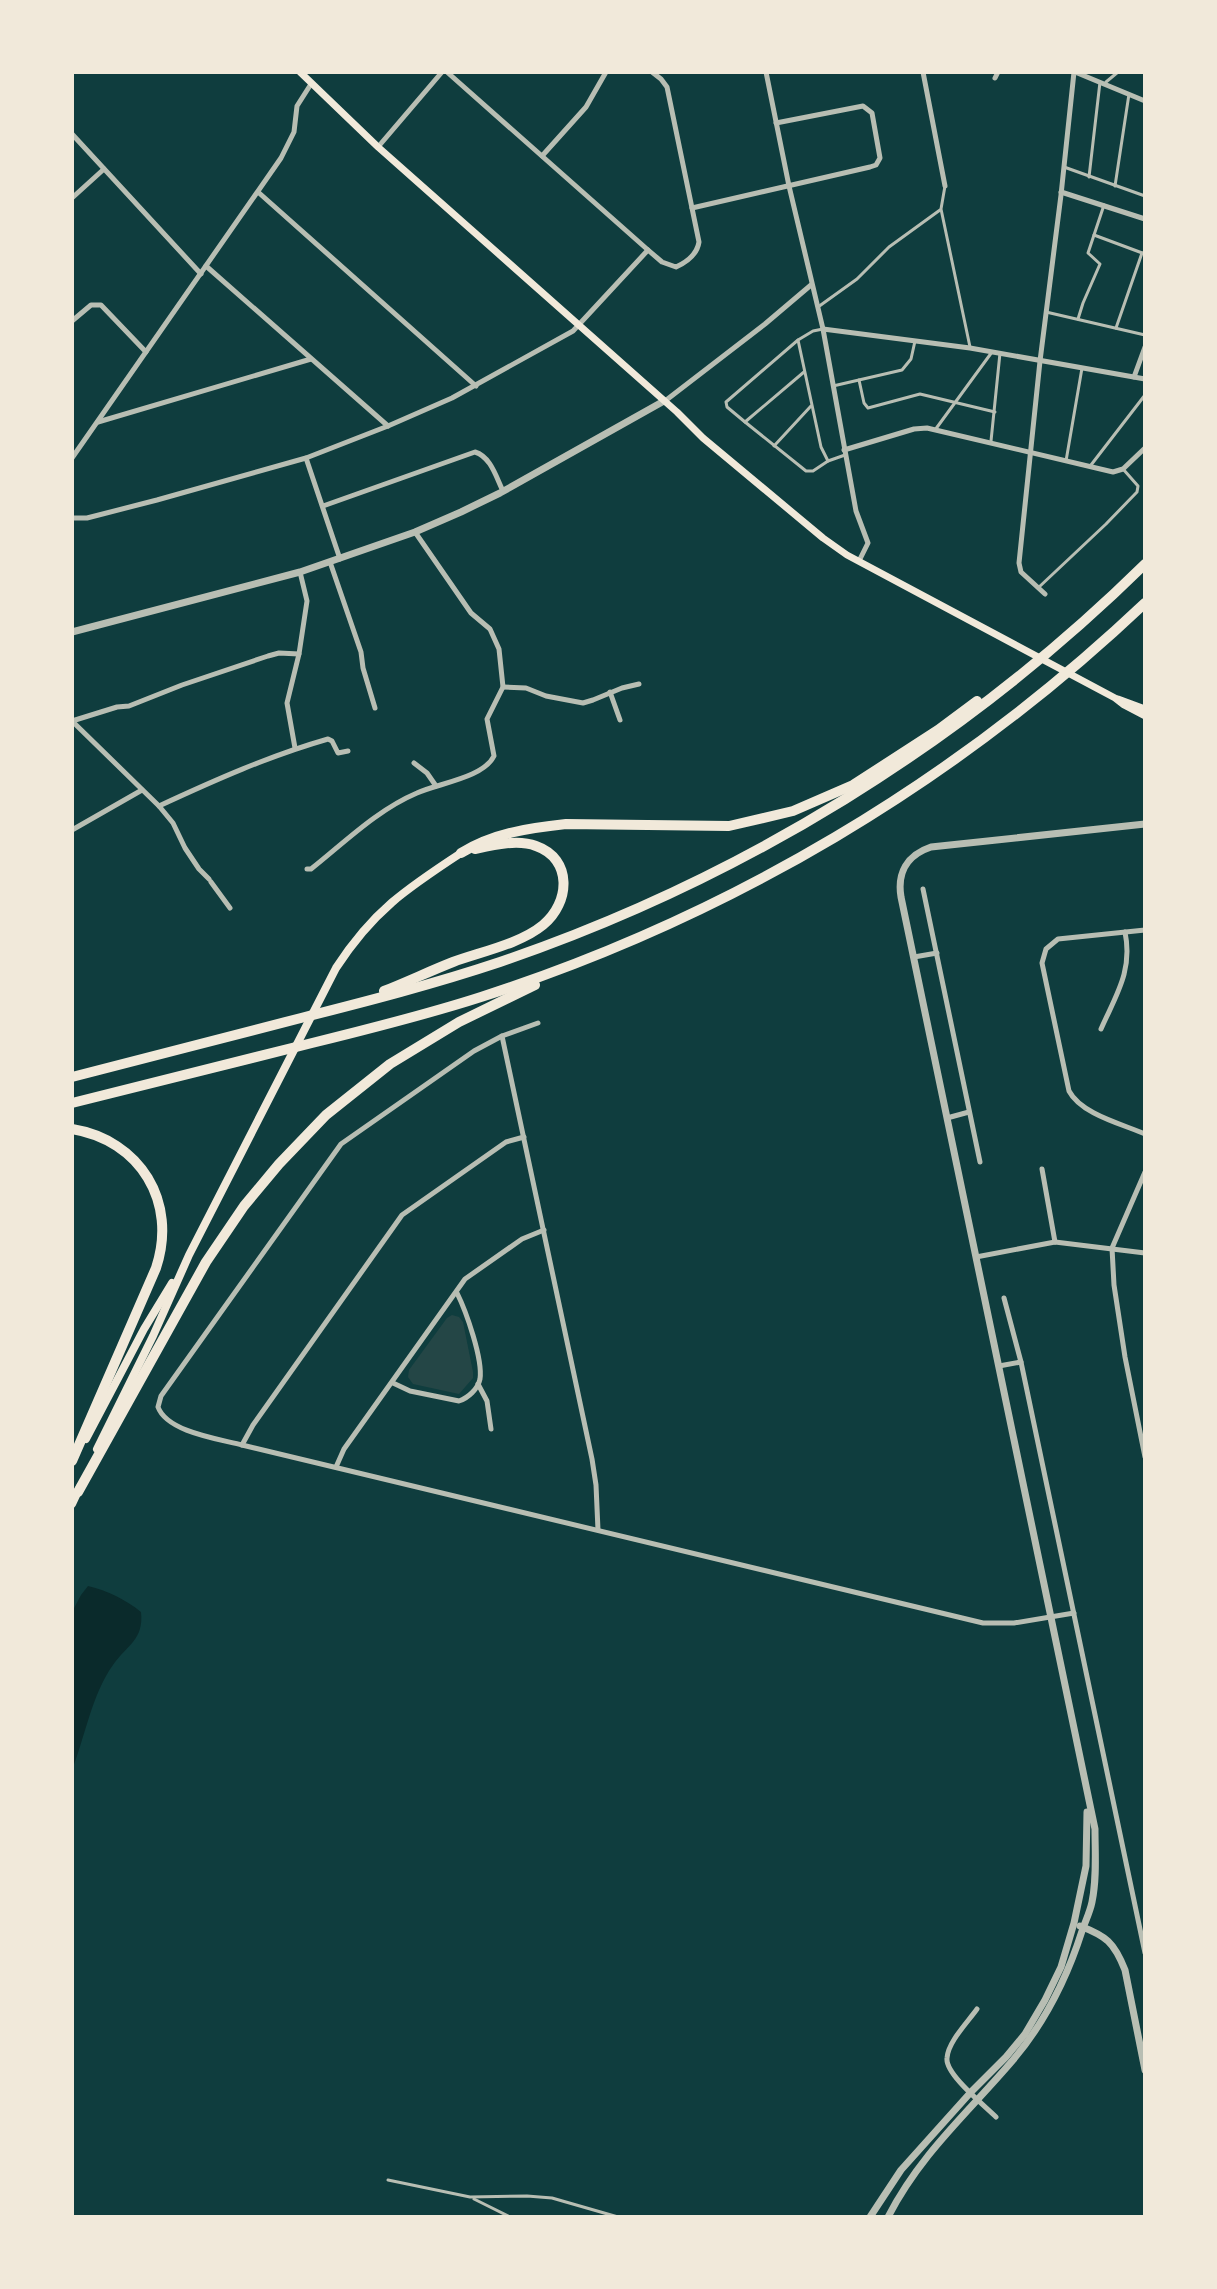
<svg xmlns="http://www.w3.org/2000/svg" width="1217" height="2289" font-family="Roboto,sans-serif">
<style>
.green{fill:#244646}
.water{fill:#0a2a2b}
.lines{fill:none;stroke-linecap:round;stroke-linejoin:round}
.service{stroke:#b8beb3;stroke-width:3}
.minor{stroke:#b8beb3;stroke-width:5}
.tertiary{stroke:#b8beb3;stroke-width:7}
.secondary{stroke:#f1e9da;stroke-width:7}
.primary{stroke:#f1e9da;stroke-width:8}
.motorway{stroke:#f1e9da;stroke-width:10}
</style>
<rect width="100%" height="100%" fill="#0f3d3e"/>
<polygon class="green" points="452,1315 459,1317 463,1322 473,1372 473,1378 459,1394 413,1384 408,1377 409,1370 447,1318"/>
<path class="water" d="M88,1586C108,1591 125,1599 141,1612C144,1640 127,1645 113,1665C92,1694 85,1737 72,1770V1612L81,1595Z"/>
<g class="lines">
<g class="service">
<polyline points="1106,82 1118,72"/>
<polyline points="1064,167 1145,196"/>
<polyline points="1089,177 1100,82"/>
<polyline points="945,186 941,209 970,347"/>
<polyline points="1115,186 1129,94"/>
<polyline points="1094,235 1145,254"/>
<polyline points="818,307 857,279 889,247 940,210"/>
<polyline points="1046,312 1145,335"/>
<polyline points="1078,319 1083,303 1100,264 1088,253 1104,205"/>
<polyline points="1116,328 1142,253"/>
<polyline points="823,329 813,331 798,340 821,447 828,461 845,455"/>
<polyline points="804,372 745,422 806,471 813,471 828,461"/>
<polyline points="859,380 864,403 868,408 920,394 995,412"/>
<polyline points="833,386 902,370 911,359 915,341"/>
<polyline points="745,422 727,407 726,402 798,340"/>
<polyline points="935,430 992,352"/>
<polyline points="991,441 1000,353"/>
<polyline points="774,446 811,406"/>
<polyline points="1066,461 1082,368"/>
<polyline points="1091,465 1145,395"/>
<polyline points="1038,588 1106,524 1137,492 1138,486 1123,469"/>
<polyline points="388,2180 470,2197 527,2196 552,2198 618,2217"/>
<polyline points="474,2199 510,2217"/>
</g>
<g class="minor">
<path d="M447,72L648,250L662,262L676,267C687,262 697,255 699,242L667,87L661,79L652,72"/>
<polyline points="766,72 789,186 823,329 856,511 868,543 859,561"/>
<polyline points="923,72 945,186"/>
<polyline points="1075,72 1145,101"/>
<polyline points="995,78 998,72"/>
<polyline points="72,134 201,274"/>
<polyline points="378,147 442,72"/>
<polyline points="542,156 586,107 606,72"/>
<polyline points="258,192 476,386"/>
<polyline points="1061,192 1145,219"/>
<polyline points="72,198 104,169"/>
<polyline points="692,208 870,167 876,165 880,158 872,113 863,106 776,123"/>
<polyline points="206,266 388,426"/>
<polyline points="72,321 91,305 101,305 146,352"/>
<polyline points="823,329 970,348 1145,379"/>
<polyline points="1134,377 1145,347"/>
<polyline points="665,401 765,324 811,285"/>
<polyline points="98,422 311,359"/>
<polyline points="844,450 914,429 927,428 1113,472 1123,469 1145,448"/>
<polyline points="72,458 281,158 294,132 297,106 311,84"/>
<polyline points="306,458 340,559"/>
<path d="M323,506L475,452C491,457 496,477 503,491"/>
<polyline points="72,518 87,518 157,500 306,458 388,426 452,398 573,331 648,250"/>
<polyline points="330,562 361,652 363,668 375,708"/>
<polyline points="1045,594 1021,572 1019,563 1040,361 1061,195 1074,72"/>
<polyline points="503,687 526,688 546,696 583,703 593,700 622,688 639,684"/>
<polyline points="610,692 620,720"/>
<polyline points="72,721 117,707 129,706 182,685 268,656 279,653 299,654"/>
<polyline points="72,721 159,806 173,823 185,848 199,869 209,879"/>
<polyline points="295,748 287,703 299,654 307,601 300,572"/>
<polyline points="414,763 427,773 436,786"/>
<path d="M159,806C215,780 269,756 328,739L332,741L338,753L348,751"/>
<polyline points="72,830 142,790"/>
<path d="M307,869H311C345,842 377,810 417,793C439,783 483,778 494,756L487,719L503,687L499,649L490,629L471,613L415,532"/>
<polyline points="211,882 230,908"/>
<polyline points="923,889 980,1162"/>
<path d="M1145,930L1058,939L1046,949L1042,963L1069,1091C1081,1114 1122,1124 1145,1134"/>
<polyline points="914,957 937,953"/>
<path d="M538,1023L502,1036L474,1051L341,1144L161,1396L158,1407C167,1432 219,1439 242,1445L983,1623H1014L1074,1613"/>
<path d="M1101,1029C1116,995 1133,971 1125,932"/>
<polyline points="502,1036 592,1459 596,1485 598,1530"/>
<polyline points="947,1118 969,1112"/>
<polyline points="1042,1169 1055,1242"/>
<polyline points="1145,1172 1112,1248 1114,1285 1125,1357 1145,1457"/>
<polyline points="976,1257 1055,1242 1145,1253"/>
<polyline points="1004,1298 1021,1362 1145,1953"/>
<polyline points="999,1366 1021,1362"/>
<path d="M393,1383L410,1391L459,1401C468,1398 478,1389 480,1379C483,1359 466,1311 457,1293"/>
<polyline points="478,1384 487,1401 491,1429"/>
<polyline points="242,1445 253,1425 402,1215 506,1142 524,1137"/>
<polyline points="336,1467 344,1449 465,1279 522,1239 544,1230"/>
<path d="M977,2009C967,2023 948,2042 947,2058C945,2074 984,2105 996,2117"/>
</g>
<g class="tertiary">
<polyline points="72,632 300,572 415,532 461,512 500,493 664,401"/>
<path d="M1080,1926C1106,1936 1114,1942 1125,1970L1145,2070"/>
<polyline points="870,2217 901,2170 971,2092 1006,2057 1025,2034 1045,2000 1061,1967 1074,1923 1086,1866 1087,1812"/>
<path d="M888,2217C921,2153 968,2113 1013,2060C1046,2021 1067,1978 1082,1931C1085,1922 1090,1912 1092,1902C1097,1878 1095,1853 1095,1829L901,897C897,873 907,855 931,847L1145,824"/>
</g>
<g class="secondary">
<polyline points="300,72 378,147 677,412 703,438 823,538 847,555 1115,698 1124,705 1145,716"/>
<polyline points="1118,699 1145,709"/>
</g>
<g class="primary">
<polyline points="86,1439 144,1329 172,1283"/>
<path d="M97,1449L153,1336L189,1255L336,968C373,911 406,889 461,853"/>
<polyline points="72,1504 80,1487"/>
</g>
<g class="motorway">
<path d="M461,853C494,833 529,828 566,824L729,826L793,811L853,785L938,730L977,701"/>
<path d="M384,991C407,982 430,971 453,962C480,952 520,944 543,925C570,903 573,859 536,846C518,839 493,845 475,849"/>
<path d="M72,1077C148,1057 225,1038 301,1018C368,1001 434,984 500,962C741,880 963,743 1145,564"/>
<path d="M72,1103C152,1083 232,1063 312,1043C369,1029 425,1015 481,997C729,917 956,782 1145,603"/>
<path d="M72,1129C140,1140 178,1202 156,1268L72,1461"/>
<polyline points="78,1492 206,1262 244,1206 279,1164 326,1115 390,1064 459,1022 535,985"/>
</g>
</g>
<rect width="1217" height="2289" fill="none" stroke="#f1e9da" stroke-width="148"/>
</svg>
